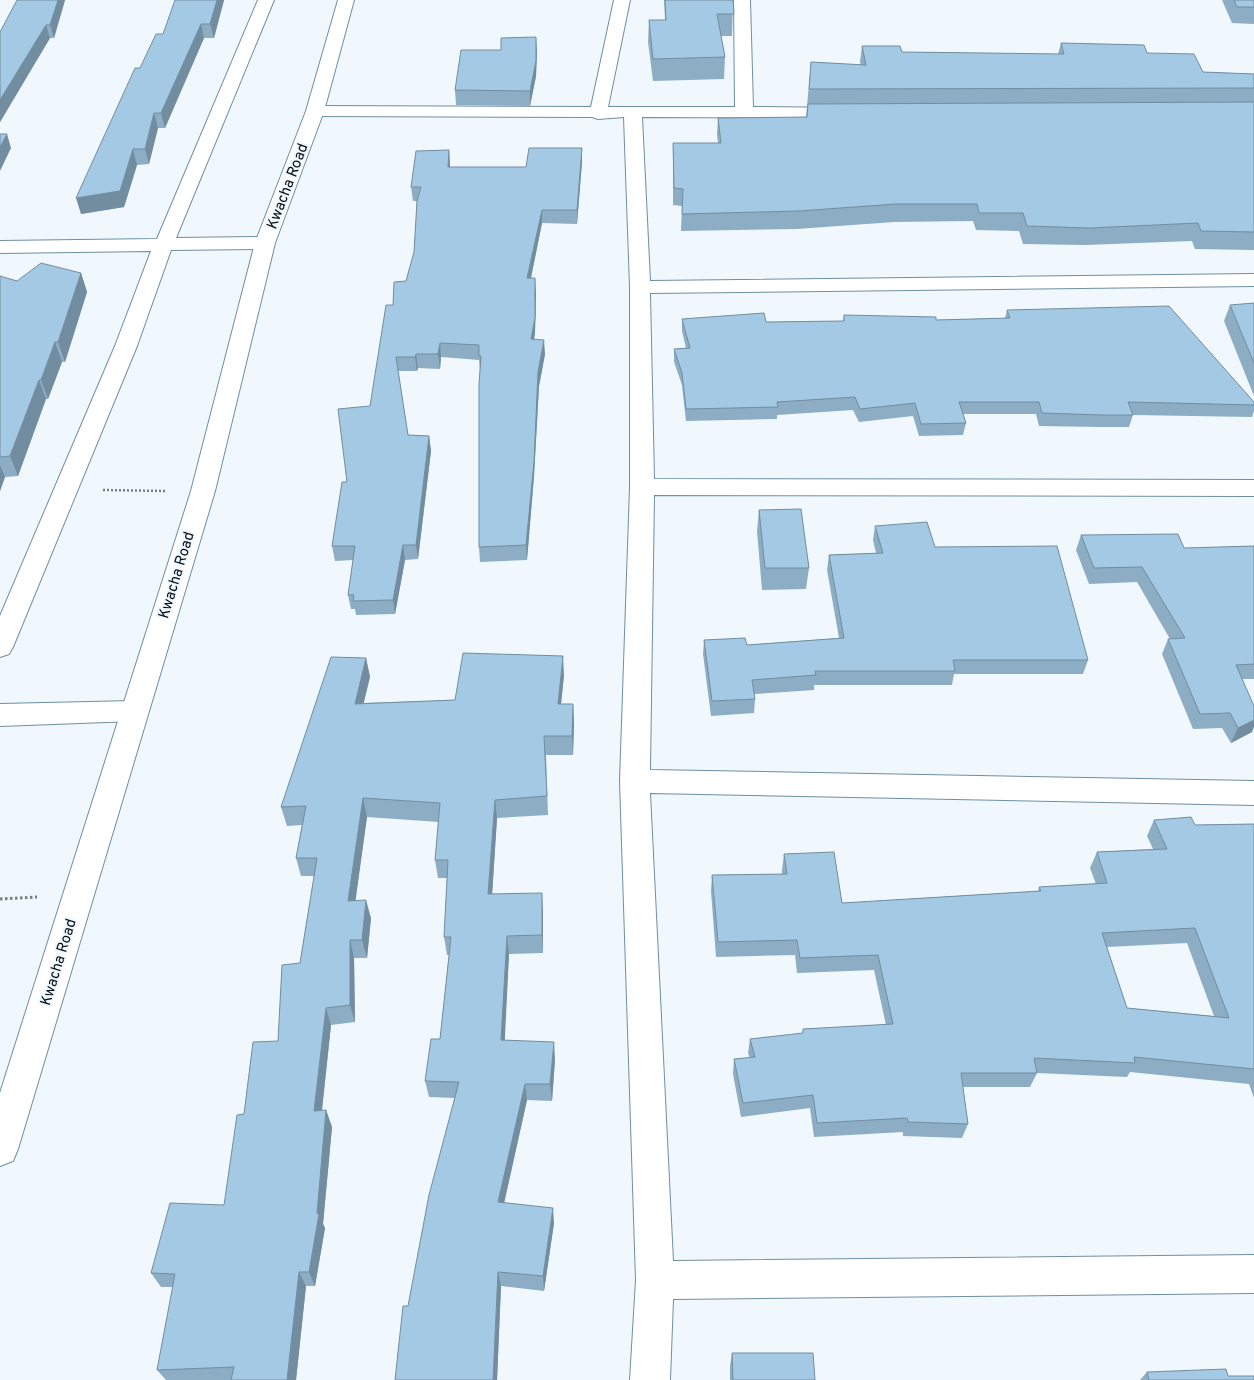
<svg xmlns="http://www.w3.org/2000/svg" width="1254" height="1380" font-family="Overpass,sans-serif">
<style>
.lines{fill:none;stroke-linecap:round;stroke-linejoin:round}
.street-casing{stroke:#6f8ea4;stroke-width:2}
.secondary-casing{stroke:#6f8ea4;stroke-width:2}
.path-far1{stroke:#757e84;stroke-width:2.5;stroke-dasharray:2 2;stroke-linecap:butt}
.path{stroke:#757e84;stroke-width:3;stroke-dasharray:2.5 2.5;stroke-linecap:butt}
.street{fill:#fff;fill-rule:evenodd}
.secondary{fill:#fff;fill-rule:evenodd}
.wall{fill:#8cadc4;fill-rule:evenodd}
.shaded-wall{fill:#728da0}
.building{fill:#a3c9e4;stroke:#728da0;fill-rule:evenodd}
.labels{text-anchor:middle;stroke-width:4;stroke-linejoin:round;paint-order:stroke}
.street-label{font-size:15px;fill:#030e15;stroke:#f1f8fd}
</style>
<rect width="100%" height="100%" fill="#f1f8fd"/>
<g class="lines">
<g class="street-casing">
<g id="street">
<polygon points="258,0 274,0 176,238 265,237 272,239 275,243 272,247 265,249 171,250 137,346 13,647 9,654 0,657 0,616 115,346 151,251 0,253 0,241 157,239"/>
<polygon points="614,0 630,0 608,107 735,107 734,0 750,0 753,107 845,108 851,109 854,113 851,117 845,118 642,117 650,281 1254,274 1254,286 650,293 654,479 1254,480 1254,496 654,495 650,770 1254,781 1254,805 650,793 673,1261 1254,1255 1254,1293 673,1299 670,1380 630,1380 636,1280 620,781 630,487 630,287 624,117 598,119 592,117 315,116 309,115 306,111 309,107 315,106 591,107"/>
<polygon points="134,701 144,704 148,711 144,718 134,721 0,726 0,704"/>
</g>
</g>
<g class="secondary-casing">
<polygon id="secondary" points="338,0 354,0 324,111 275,243 215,491 18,1149 13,1161 0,1166 0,1093 191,491 255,243 306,111"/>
</g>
<polyline class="path-far1" points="103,490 167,491"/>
<polyline class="path" points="0,899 37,897"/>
<use href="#street" class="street"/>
<use href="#secondary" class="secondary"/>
</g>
<g class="wall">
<polygon points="65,0 54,38 50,38 0,122 0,32"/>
<polygon points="224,0 214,38 204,38 165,128 158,128 149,164 137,165 124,207 81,214 140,68 163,34"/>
<polygon points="664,0 733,0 732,36 721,36 725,57 724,79 653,81 648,42 649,20 665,20"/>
<polygon points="1222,0 1254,0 1254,24 1232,23"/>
<polygon points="1061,43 1147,53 1203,72 1254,74 1254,250 1195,249 1192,241 1085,245 1023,244 1019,231 976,230 973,221 894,222 797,229 681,231 682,206 673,205 673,143 718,143 717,135 718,118 806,117 811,62 861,65 860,62 862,46 902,52 1058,54"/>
<polygon points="537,51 536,76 530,106 456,105 455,90"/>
<polygon points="582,148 582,162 577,224 542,223 531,278 536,292 535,333 534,339 545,354 539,386 534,476 527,560 480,562 479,547 480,370 479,360 441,357 440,369 418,368 417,371 398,371 408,435 429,436 431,451 418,559 405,560 395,614 356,615 355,609 351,609 348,595 353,560 335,561 332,546 347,482 370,406 393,305 406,281 414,252 417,201 413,201 411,187 449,150 450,167 526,167"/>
<polygon points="81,273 87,292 65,362 62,362 48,399 46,399 18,476 5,477 0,491 0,276 17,281"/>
<polygon points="1254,303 1254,396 1224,321 1230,305"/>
<polygon points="1007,310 1254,402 1254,411 1252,417 1133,415 1129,427 1099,427 1039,426 1036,414 963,414 966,423 963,435 919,436 913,416 859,422 853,410 777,415 777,419 686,421 682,385 674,362 674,349 686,348 682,331 682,319 766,322 843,321 844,315 936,320 1005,318"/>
<polygon points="759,510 809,568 806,589 762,590 757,531"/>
<polygon points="875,526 935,547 1088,660 1083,674 954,674 952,685 814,685 814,690 755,694 755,699 754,713 711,716 703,654 704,640 747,645 839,638 827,570 829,555 876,553 873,540"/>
<polygon points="1081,535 1184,548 1254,546 1254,679 1242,679 1252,732 1231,743 1222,728 1193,729 1162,654 1168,639 1170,639 1137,582 1089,584 1076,550"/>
<polygon points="366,658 370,677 363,703 455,700 564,675 561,704 573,704 574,723 573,755 546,755 548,815 497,818 492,894 543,911 543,953 509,954 504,1040 555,1059 552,1101 527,1100 504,1203 554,1223 544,1291 501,1286 497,1380 395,1380 408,1306 455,1098 429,1097 425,1081 440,1039 449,955 447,955 444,937 447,878 438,878 435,860 439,822 367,817 355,900 371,918 367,958 354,958 355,1022 331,1025 322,1111 326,1110 332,1127 323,1224 325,1228 315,1286 306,1286 296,1380 166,1380 157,1370 173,1287 161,1287 151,1273 224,1205 244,1114 278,1041 300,963 314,876 301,876 296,858 302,825 287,826 281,807"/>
<path d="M1154,820L1195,825L1254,824V1098L1249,1084L1130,1072L1127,1077L1037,1073L1030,1087H963L968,1124L962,1138L903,1136V1132L814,1137L810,1108L741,1117L733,1074L734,1059L750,1058L748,1053L750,1039L802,1034L803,1029L886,1025L874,970L797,973L795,955L716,957L711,891L712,875L782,874V870L784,854L842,903L1038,891L1039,887L1096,884L1090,868L1097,852L1153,849L1147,836ZM1187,943L1214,1016L1127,1008L1107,947Z"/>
<polygon points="732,1353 815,1380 730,1380 730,1366"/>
<polygon points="1147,1372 1228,1376 1254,1380 1140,1380"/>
</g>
<g class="shaded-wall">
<polygon points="58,0 65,0 54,38 50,25"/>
<polygon points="217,0 224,0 214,38 210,24"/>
<polygon points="201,24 204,38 165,128 161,113"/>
<polygon points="46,25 50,38 0,122 0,100"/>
<polygon points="536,37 537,51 536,76 530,106 530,91"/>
<polygon points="154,113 158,128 149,164 145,149"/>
<polygon points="7,134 11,148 0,171 0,147"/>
<polygon points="582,148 582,162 577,224 577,210"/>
<polygon points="133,149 137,165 124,207 81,214 76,198"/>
<polygon points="449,150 450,164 449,181 448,167"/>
<polygon points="542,210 542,223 528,292 527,278"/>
<polygon points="81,273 87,292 65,362 58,342"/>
<polygon points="535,278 536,292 535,333 532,353 531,339"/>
<polygon points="544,340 545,354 539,386 534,476 527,560 526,545 538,372"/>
<polygon points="55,342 62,362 48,399 41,380"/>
<polygon points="440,343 441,357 440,369 438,354"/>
<polygon points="416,354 418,368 417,371 415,357"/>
<polygon points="39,380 46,399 18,476 10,456"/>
<polygon points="429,436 431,451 418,559 416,545"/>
<polygon points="0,465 5,477 0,491"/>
<polygon points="403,545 405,560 395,614 393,600"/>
<polygon points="563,656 564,675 559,723 558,704"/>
<polygon points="366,658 370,677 359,723 355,704"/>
<polygon points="573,704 574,723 573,755 572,736"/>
<polygon points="1254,720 1254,727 1252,732 1231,743 1238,728"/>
<polygon points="363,798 367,817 353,919 348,901"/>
<polygon points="495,800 497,818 491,912 488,894"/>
<polygon points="542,893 543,911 543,953 542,935"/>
<polygon points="366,900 371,918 367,958 362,940"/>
<polygon points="507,936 509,954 504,1057 501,1040"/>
<polygon points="350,940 354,958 355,1022 350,1005"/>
<polygon points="326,1008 331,1025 320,1127 314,1111"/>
<polygon points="554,1042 555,1059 552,1101 550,1084"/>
<polygon points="525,1084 527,1100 501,1217 498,1202"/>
<polygon points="326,1110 332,1127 323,1224 325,1228 315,1286 309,1272 317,1213"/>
<polygon points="553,1208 554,1223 544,1291 543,1276"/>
<polygon points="299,1272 306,1286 296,1380 287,1380"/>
<polygon points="498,1272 501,1286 497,1380 493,1380"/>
</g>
<g class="building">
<polygon points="17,0 58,0 50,25 46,25 0,100 0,32"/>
<polygon points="175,0 217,0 210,24 201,24 161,113 154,113 145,149 133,149 120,191 76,198 135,68 140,68 156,34 163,34"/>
<polygon points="665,0 733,0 734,14 717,14 725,57 653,59 649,20 666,20"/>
<polygon points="1234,0 1254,0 1254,7 1237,7"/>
<polygon points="536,37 536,61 530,91 455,90 461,50 501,50 501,38"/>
<polygon points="1061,43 1144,45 1147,53 1194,54 1203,72 1254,74 1254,88 809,89 811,62 866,65 862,46 900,46 902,52 1064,54"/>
<polygon points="1254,102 1254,232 1201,231 1198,223 1089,228 1027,226 1023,213 979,213 977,204 896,204 799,211 682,214 683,189 674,188 673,143 721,143 718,118 807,117 808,104"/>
<polygon points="0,134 7,134 0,147"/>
<polygon points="529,148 582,148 577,210 542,210 527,278 535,278 535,318 531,339 544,340 538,372 534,462 526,545 479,547 479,384 481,356 479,356 479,345 440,343 438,354 416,354 415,357 396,357 408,435 429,436 416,545 403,545 393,600 353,601 354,595 348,595 355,546 332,546 342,482 347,482 338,409 370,406 386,305 393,305 394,282 406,281 414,252 417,201 421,187 411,187 416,151 449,150 448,167 526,167"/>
<polygon points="41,263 81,273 58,342 55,342 41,380 39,380 10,456 0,457 0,276 17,281"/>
<polygon points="1254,303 1254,363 1230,305"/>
<polygon points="1169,306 1254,402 1254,405 1128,402 1133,415 1102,415 1042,413 1039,402 959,402 966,423 921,424 915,403 860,409 855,397 777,402 778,407 686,409 682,373 674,349 690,348 682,319 764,313 766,322 844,321 844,315 936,317 936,320 1010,318 1007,310"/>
<polygon points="801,509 809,568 765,568 759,510"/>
<polygon points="927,522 935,547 1057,546 1088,660 953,660 955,671 815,671 816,675 752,680 755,699 712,701 704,640 745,638 747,645 844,638 829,555 883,553 875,526"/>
<polygon points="1178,534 1184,548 1254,546 1254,664 1236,665 1254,706 1254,720 1238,728 1230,713 1200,714 1168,639 1185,638 1142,567 1094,568 1081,535"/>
<polygon points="463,653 563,656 558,704 573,704 572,736 544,736 547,796 495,800 488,894 542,893 542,935 507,936 501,1040 554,1042 550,1084 525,1084 498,1202 553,1208 543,1276 498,1272 493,1380 395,1380 403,1306 408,1306 429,1195 459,1082 425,1081 431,1039 440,1039 451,937 444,937 448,860 435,860 440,803 363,798 348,901 366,900 362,940 350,940 350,1005 326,1008 314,1111 326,1110 317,1213 319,1214 309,1272 299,1272 287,1380 231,1380 234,1367 157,1370 175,1274 151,1273 170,1203 224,1205 237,1115 244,1114 253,1042 278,1041 282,965 300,963 317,858 296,858 306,806 281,807 331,657 366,658 355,704 455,700"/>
<path d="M1191,817L1195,825L1254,824V1069L1134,1057L1135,1063L1034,1058L1037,1073H961L968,1124L908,1122L907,1118L817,1123L813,1095L743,1103L734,1059L755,1057L750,1039L803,1033V1029L893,1024L878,955L800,958L797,940L718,942L712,875L787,874L784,854L834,852L842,903L1041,891L1039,887L1107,883L1097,852L1167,849L1154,820ZM1195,928L1229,1018L1127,1008L1102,933Z"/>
<polygon points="732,1353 813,1353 815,1380 733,1380"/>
<polygon points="1226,1369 1228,1376 1254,1376 1254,1380 1149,1380 1147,1372"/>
</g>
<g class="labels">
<g class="street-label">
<text transform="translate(287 186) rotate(-69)" y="5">Kwacha Road</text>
<text transform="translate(176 575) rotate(-73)" y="5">Kwacha Road</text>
<text transform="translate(58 962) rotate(-73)" y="5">Kwacha Road</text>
</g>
</g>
</svg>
